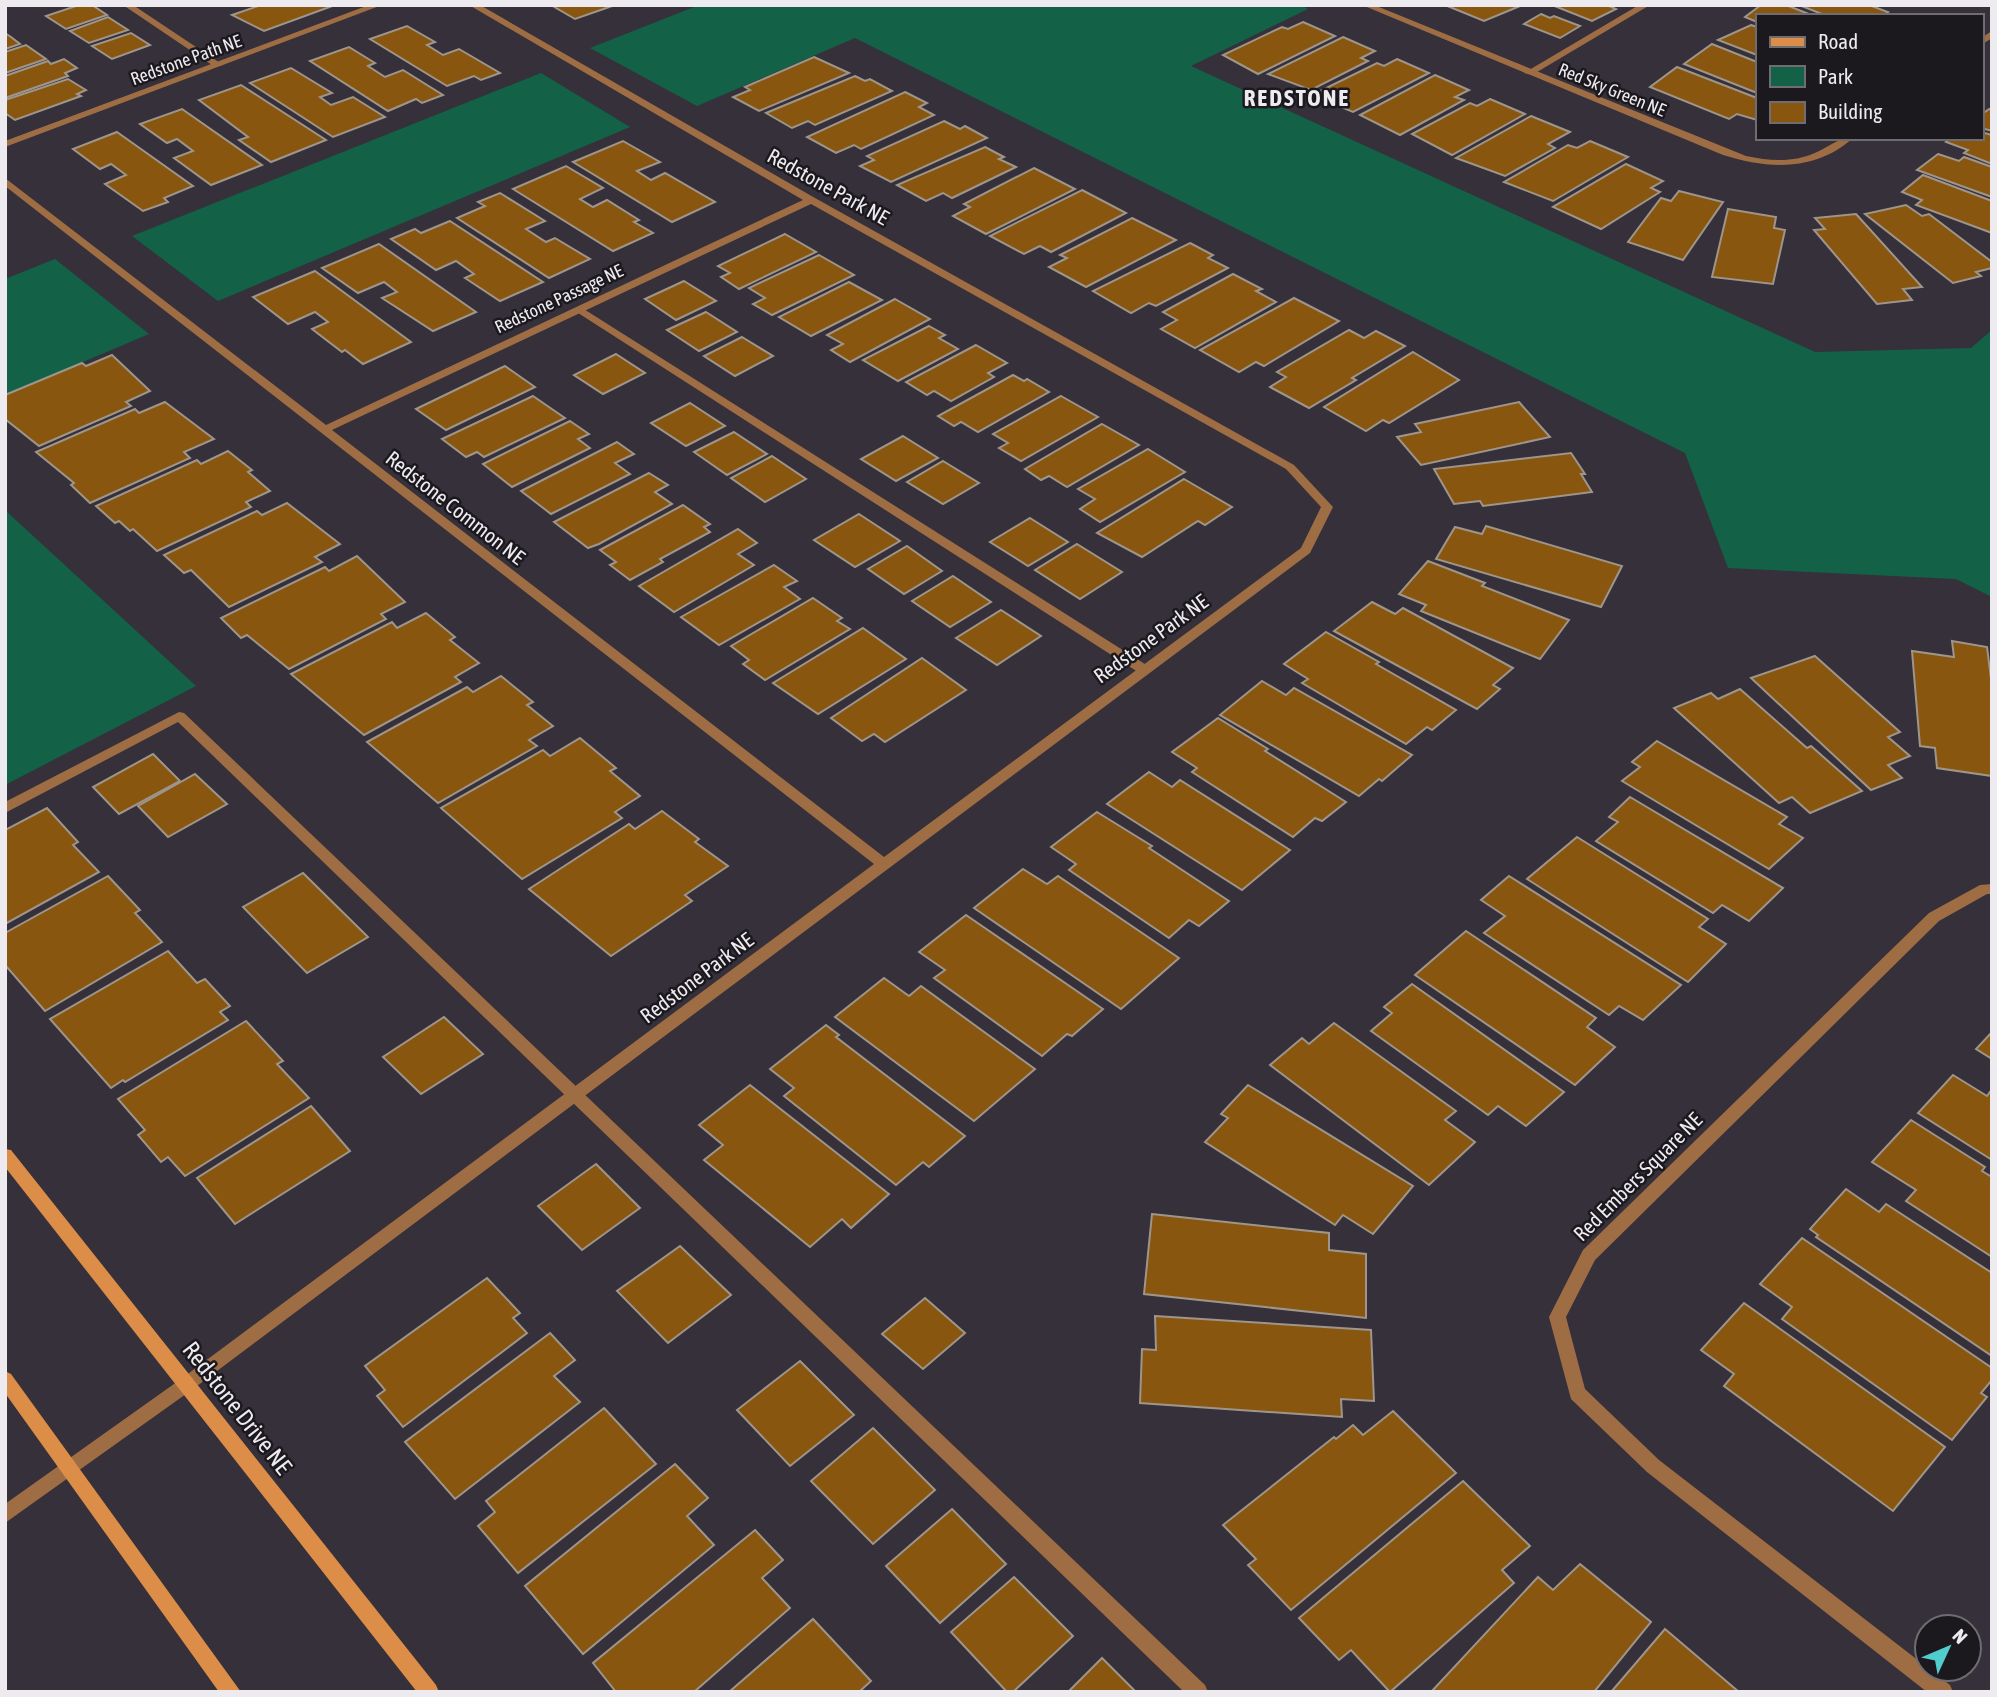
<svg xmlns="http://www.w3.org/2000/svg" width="1997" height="1697" font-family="'Asap Condensed',sans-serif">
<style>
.green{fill:#136247}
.building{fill:#89560f;stroke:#9e958b;stroke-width:2}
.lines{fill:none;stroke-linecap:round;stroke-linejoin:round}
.lane{fill:#9f6d44;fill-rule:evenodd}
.street{fill:#9f6d44;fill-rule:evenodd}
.secondary{fill:#dc8d47;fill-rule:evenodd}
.labels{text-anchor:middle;stroke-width:5;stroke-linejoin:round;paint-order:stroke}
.far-street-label{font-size:18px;fill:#edeaf0;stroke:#1b191e}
.street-label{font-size:21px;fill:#edeaf0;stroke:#1b191e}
.far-district-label{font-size:23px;font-weight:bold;letter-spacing:2px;fill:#edeaf0;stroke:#1b191e}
.near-street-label{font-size:24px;fill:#edeaf0;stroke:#1b191e}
</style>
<rect width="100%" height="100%" fill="#35303a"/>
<g class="green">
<polygon points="699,5 1301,5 1308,9 1191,66 1815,352 1971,348 1992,330 1992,597 1956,579 1728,568 1685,453 855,38 697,106 590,48"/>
<polygon points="541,73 630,127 218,301 132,236"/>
<polygon points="55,259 149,334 5,395 5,279"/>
<polygon points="5,510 196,686 5,785"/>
</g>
<g class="building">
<polygon points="79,5 92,5 107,15 66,29 46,16"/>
<polygon points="261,5 335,5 264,31 232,15"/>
<polygon points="551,5 615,5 575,19"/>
<polygon points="1445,5 1517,5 1520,6 1484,21"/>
<polygon points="1552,5 1607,5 1616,9 1592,21"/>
<polygon points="1761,5 1786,5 1814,16 1757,16 1757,22 1745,17"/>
<polygon points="1799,5 1869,5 1888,12 1883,16 1827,16"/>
<polygon points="1541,14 1550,18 1554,16 1580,26 1560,38 1524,24"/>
<polygon points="108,17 128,30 89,43 70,31"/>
<polygon points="1303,22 1335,36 1258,74 1223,55 1282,27 1288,29"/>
<polygon points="1751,25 1757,27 1757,55 1718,40"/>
<polygon points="407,26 435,42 427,45 443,55 459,49 500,73 481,80 474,76 447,86 370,39"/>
<polygon points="5,33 11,37 20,44 5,49"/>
<polygon points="131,33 150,45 112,59 92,46"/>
<polygon points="1343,37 1375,51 1361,58 1368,61 1311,90 1268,74"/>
<polygon points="1712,44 1757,62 1757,93 1684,64"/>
<polygon points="26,45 46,59 5,73 5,52"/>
<polygon points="349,47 375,63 368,66 385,77 403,70 443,95 422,103 416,99 388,111 310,61"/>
<polygon points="814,57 849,73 759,111 733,97 750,90 745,87"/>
<polygon points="64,59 77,68 65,73 68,76 5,98 5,76 48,61 51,64"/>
<polygon points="1397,59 1429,73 1353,112 1312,95 1377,63 1384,66"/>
<polygon points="1677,67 1757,98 1757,120 1737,114 1729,119 1650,87"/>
<polygon points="291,68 332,93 320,97 331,105 353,97 385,117 333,137 250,83"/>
<polygon points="1435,75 1469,90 1455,97 1464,100 1400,135 1360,115"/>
<polygon points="855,76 865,81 870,79 892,91 815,125 808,121 792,128 766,113"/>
<polygon points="68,79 86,90 77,94 81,96 15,120 5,113 5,100"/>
<polygon points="241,85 326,140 271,162 239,140 248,137 199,100"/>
<polygon points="905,92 927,103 919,107 934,115 861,149 854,145 836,153 807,137"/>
<polygon points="1490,99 1525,114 1452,155 1412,134 1470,103 1477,106"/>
<polygon points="182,109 262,165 211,185 174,158 193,151 177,139 167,143 140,124"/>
<polygon points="1989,109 1992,110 1992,131 1981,128 1981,115"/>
<polygon points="1531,116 1570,132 1548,144 1555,148 1505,176 1456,158"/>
<polygon points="944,121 960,129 965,126 987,138 891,182 860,166 874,160 867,156"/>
<polygon points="117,132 193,186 164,198 168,202 143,211 105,184 126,175 111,164 100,169 73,149"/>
<polygon points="1981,132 1992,135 1992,164 1964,153 1968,150 1946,142 1951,138 1981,138"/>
<polygon points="623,141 660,162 637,171 651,180 665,173 715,202 672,222 573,162"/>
<polygon points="1590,141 1628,157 1553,201 1504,182 1568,145 1577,148"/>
<polygon points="985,147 1004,157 999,159 1016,167 952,198 943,193 926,201 897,185"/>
<polygon points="1938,154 1959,161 1964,157 1992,167 1992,197 1917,170"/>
<polygon points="1626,164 1663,181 1651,188 1660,192 1601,229 1553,207"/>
<polygon points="566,166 603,188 580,199 593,207 607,200 639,220 634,222 653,233 613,251 513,189"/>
<polygon points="1034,168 1075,189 986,234 953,216 970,207 964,204"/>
<polygon points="1923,175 1992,201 1992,233 1916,205 1922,200 1902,192"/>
<polygon points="1082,190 1126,213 1051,252 1040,246 1024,254 990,236"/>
<polygon points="1679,191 1723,202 1683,260 1628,242 1661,198 1671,201"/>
<polygon points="500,193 545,221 526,229 546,242 555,238 590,259 549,278 457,218 485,206 478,202"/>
<polygon points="1906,205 1922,216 1929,214 1992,262 1992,268 1976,272 1981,276 1953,283 1865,214"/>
<polygon points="1728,209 1776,217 1774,228 1785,230 1773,284 1712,277"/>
<polygon points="1856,214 1922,287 1903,289 1912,300 1877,304 1814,230 1825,229 1815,218"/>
<polygon points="1132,218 1176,240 1086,287 1049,267 1067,258 1060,255"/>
<polygon points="450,221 543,282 500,301 465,278 474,274 456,261 436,270 391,239 415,229 421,233"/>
<polygon points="785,234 816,252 739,289 721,277 730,273 718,266"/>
<polygon points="1190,243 1213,255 1208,258 1228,268 1156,306 1149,303 1131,313 1093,291"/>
<polygon points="379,244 476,312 433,331 382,298 397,292 384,282 358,293 322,268"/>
<polygon points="819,255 854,275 772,315 753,304 765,298 749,288"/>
<polygon points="315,271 411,342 363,364 345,350 342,352 312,329 328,322 315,312 288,324 253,297"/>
<polygon points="1233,274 1262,289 1256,291 1276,302 1195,348 1161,329 1177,320 1163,312"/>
<polygon points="684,281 716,301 676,320 645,299"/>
<polygon points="849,282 882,300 811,336 779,317"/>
<polygon points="1294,298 1339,321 1264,366 1256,362 1239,372 1200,350"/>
<polygon points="895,299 930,319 850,362 831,350 843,344 827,335"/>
<polygon points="706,312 737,332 699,351 667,330"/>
<polygon points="929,326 945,335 939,338 958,349 898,381 863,360"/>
<polygon points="1349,330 1364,338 1376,331 1405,346 1352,378 1356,380 1309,408 1270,387 1286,377 1277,372"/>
<polygon points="742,337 773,356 735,376 704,356"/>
<polygon points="976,345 1007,363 988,373 994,377 951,401 934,391 927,395 906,382"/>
<polygon points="1413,352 1459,380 1389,423 1383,420 1366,431 1324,407"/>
<polygon points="616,354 645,373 603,394 574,375"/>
<polygon points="112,355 150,391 126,402 131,406 39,446 5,419 5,395 82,363 86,366"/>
<polygon points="505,366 535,387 446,430 416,409"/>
<polygon points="1013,375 1024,381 1027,379 1049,392 978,432 961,422 954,426 938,416"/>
<polygon points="533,396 565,418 484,457 477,452 466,457 442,439"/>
<polygon points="1061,396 1098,417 1021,461 999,448 1008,443 993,434"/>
<polygon points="165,402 214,439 184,452 190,458 90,503 71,485 74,483 36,452 135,409 139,413"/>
<polygon points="1519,402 1550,437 1421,465 1397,437 1421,432 1415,424"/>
<polygon points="690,403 725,426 686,446 651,423"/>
<polygon points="570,421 589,434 578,439 590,448 512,487 483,464"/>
<polygon points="1102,424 1139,445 1067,487 1049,476 1041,480 1025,469"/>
<polygon points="734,432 767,454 727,475 694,452"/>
<polygon points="903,436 938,458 896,481 861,459"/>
<polygon points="617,442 634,454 615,463 630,474 551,514 521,491"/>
<polygon points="1148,449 1185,472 1100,522 1080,509 1095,499 1078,489"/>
<polygon points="228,451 252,470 248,472 270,491 246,502 251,507 157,551 133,529 130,531 119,521 115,523 96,506 197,460 201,464"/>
<polygon points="1571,453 1585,474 1581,474 1592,492 1483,506 1480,501 1454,504 1434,469"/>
<polygon points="772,456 806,479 765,502 731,478"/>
<polygon points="943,461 979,483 943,504 907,482"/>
<polygon points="649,473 668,485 655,492 672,504 599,544 588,548 554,522"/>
<polygon points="1184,479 1232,507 1205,525 1198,521 1142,557 1097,533"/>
<polygon points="287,503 340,544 315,557 322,562 229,607 191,570 184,573 164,555 257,511 262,515"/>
<polygon points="683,505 710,524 704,527 710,532 660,559 663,562 630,580 610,565 616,562 600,550"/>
<polygon points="859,514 900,541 855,567 814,540"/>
<polygon points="1030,518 1068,542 1028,566 990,542"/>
<polygon points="1486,526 1622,566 1601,607 1436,559 1455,527 1482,534"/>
<polygon points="738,529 757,543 738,554 754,565 674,612 639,586"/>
<polygon points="1077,544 1122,572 1080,599 1035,570"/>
<polygon points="907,546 942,571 904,594 868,569"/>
<polygon points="357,556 405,602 381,614 386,619 289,669 247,635 241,638 221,618 325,567 329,571"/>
<polygon points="1428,561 1485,583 1482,586 1569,620 1540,659 1421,611 1426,605 1399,594"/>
<polygon points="774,565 797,581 784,587 800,599 719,645 681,617"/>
<polygon points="953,576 991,602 950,627 912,601"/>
<polygon points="813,598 842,618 837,621 850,629 765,680 743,664 749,660 731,646"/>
<polygon points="1372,602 1395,614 1403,608 1513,668 1493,685 1500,689 1477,709 1334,631"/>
<polygon points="1001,610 1041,636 997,665 956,638"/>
<polygon points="426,613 455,637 450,640 479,663 455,677 461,682 364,735 291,674 392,622 397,628"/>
<polygon points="863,628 906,659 818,714 773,683"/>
<polygon points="1326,632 1379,662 1376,664 1456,710 1432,730 1427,727 1406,744 1302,683 1308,679 1284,664"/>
<polygon points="1952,641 1987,647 1992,687 1992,776 1937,768 1935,748 1920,746 1912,651 1954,657"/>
<polygon points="1815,656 1900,732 1888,737 1910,756 1888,765 1902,778 1871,790 1751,678"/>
<polygon points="922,658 966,690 885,742 874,734 862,741 831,718"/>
<polygon points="501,676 533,702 527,705 553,726 529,740 537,746 438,803 367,742 467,687 473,692"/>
<polygon points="1262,681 1286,695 1294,688 1412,755 1382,781 1379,779 1359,796 1220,715"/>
<polygon points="1740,689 1807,748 1811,746 1862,791 1810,813 1792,797 1779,803 1674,708 1711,693 1718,699"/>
<polygon points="1218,718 1268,749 1265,751 1346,802 1322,821 1315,818 1293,837 1192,772 1197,768 1172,752"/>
<polygon points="580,738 616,768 610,771 640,796 615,812 622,818 522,879 441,808 543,750 550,756"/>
<polygon points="1657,741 1787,817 1779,824 1803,838 1769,869 1622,781 1640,767 1632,762"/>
<polygon points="153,754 180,781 119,814 93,787"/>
<polygon points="1149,772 1172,787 1180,780 1290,850 1242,890 1107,804"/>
<polygon points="195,774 227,804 168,837 138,806"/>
<polygon points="1630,797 1783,888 1749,921 1722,905 1713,913 1596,841 1618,822 1609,817"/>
<polygon points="47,808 78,842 73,845 99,872 5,924 5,830"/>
<polygon points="662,811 699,839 695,842 728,866 685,895 692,901 611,956 529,889 629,824 635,829"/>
<polygon points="1097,812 1152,846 1149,848 1229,901 1199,926 1189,920 1169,938 1069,870 1076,864 1051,847"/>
<polygon points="1577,837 1708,919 1699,927 1726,944 1688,982 1527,879"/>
<polygon points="1023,869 1047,884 1058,876 1179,958 1121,1009 974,908"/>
<polygon points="303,873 368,937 307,973 243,907"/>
<polygon points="108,876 140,910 135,913 162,942 45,1011 5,965 5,933"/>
<polygon points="1509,876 1681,985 1643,1020 1619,1006 1609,1015 1484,933 1505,916 1481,900"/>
<polygon points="966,915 1103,1009 1072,1036 1067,1034 1042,1056 934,978 945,970 919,952"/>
<polygon points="1466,931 1596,1018 1587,1027 1615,1047 1575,1085 1415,975"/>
<polygon points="168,951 197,983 205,979 230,1006 220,1012 228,1020 125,1082 123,1080 111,1088 50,1019"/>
<polygon points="884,978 909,996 921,986 1035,1069 974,1121 835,1017"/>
<polygon points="1412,984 1564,1092 1526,1126 1498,1106 1488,1115 1371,1031 1392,1013 1384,1007"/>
<polygon points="444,1017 483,1054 421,1094 383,1057"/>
<polygon points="246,1021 283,1061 277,1064 309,1098 185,1176 168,1157 161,1162 138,1135 145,1130 118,1099"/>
<polygon points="1334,1023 1456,1111 1445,1120 1475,1142 1429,1185 1270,1065 1302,1038 1309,1044"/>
<polygon points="826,1025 839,1035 836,1037 965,1136 929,1167 923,1162 896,1185 784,1096 794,1088 770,1069"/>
<polygon points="1992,1032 1992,1059 1976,1049"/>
<polygon points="1953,1075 1987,1096 1992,1089 1992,1160 1918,1113"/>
<polygon points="750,1085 889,1194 851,1228 842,1219 810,1247 704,1160 723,1145 699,1125"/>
<polygon points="1248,1085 1413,1186 1373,1234 1343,1215 1335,1225 1205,1142 1228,1118 1221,1114"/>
<polygon points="311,1106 350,1151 235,1224 197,1178"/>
<polygon points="1911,1120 1985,1167 1982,1171 1992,1177 1992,1257 1906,1201 1916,1190 1872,1162"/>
<polygon points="596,1164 640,1208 582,1250 538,1206"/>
<polygon points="1846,1189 1879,1212 1886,1204 1992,1273 1992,1356 1816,1237 1818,1235 1810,1229"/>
<polygon points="1152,1214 1329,1233 1329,1250 1366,1254 1366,1318 1144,1294"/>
<polygon points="1802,1238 1992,1368 1992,1380 1981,1393 1987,1397 1952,1440 1782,1319 1792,1307 1760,1284"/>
<polygon points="680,1246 731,1295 668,1343 617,1291"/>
<polygon points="487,1278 520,1313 513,1318 527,1333 403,1427 377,1396 385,1390 365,1366"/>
<polygon points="925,1298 965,1333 923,1369 882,1334"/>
<polygon points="1744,1303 1945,1447 1893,1511 1724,1386 1734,1374 1701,1350"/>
<polygon points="1155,1316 1371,1330 1374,1401 1341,1399 1342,1417 1140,1403 1142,1349 1156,1350"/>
<polygon points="550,1333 575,1360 554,1376 580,1402 455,1499 405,1442"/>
<polygon points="800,1361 854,1415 790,1466 737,1410"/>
<polygon points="604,1408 656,1464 518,1573 478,1526 495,1512 486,1501"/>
<polygon points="1393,1411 1456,1473 1291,1610 1248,1565 1256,1559 1223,1525 1334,1437 1336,1439 1353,1425 1363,1435"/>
<polygon points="873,1428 935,1490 873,1544 811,1481"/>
<polygon points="675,1464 708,1498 687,1516 714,1545 583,1654 525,1586"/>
<polygon points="1463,1481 1530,1546 1502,1570 1514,1583 1390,1692 1351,1650 1339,1660 1299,1618"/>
<polygon points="952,1509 1006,1564 940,1623 886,1566"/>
<polygon points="755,1530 783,1560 762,1578 790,1608 694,1692 616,1692 593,1663"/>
<polygon points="1580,1564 1651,1622 1594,1692 1431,1692 1538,1577 1553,1590"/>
<polygon points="1014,1577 1073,1636 1013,1692 1007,1692 951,1632"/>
<polygon points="813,1619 871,1681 859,1692 729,1692"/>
<polygon points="1665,1629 1739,1692 1611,1692"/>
<polygon points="1102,1658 1136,1692 1068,1692"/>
</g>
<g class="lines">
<g class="lane">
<polygon points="123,5 133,5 223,65 215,67"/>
<polygon points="1639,5 1650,5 1532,75 1524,73"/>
<polygon points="579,306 1148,666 1149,669 1148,672 1138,672 575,311 574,309"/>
<polygon points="179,712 184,713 1205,1685 1208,1692 1184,1692 178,722 5,813 5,802"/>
</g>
<g class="street">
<polygon points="369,5 382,5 5,147 5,141"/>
<path d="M469,5H480L815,198L1294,465L1333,507L1310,553L193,1389L5,1523V1504L181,1379L874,864L5,186V178L326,425L803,200ZM811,204L1286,469L1321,507L1301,548L884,857L332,430Z"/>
<path d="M1362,5H1374L1746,156C1770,161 1794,163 1817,152C1830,146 1838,138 1853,138C1815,172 1768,169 1723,155Z"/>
<polygon points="1992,31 1992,38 1981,45 1981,38"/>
<polygon points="1992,884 1992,894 1987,894 1939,921 1595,1260 1566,1317 1585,1389 1659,1460 1950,1685 1953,1692 1927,1692 1647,1472 1571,1399 1549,1317 1583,1250 1929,913 1980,885"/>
</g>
<g class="secondary">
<polygon points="5,1149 11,1150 436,1685 439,1692 417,1692 5,1167"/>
<polygon points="5,1371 11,1374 241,1692 219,1692 5,1393"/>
</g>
</g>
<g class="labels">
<g class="far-street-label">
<text transform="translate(186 60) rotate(-20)" y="6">Redstone Path NE</text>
<text transform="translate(1612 90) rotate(22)" y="6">Red Sky Green NE</text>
<text transform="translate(559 299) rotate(-25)" y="6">Redstone Passage NE</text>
</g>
<g class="street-label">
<text transform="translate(828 187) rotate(29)" y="7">Redstone Park NE</text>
<text transform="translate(455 508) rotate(38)" y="7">Redstone Common NE</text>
<text transform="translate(1151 639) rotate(-36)" y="7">Redstone Park NE</text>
<text transform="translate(697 978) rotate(-37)" y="7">Redstone Park NE</text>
<text transform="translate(1638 1177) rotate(-45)" y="7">Red Embers Square NE</text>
</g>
<g class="far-district-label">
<text x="1297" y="106">REDSTONE</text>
</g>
<g class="near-street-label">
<text transform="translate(237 1408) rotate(52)" y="8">Redstone Drive NE</text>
</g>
</g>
<rect width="1997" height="1697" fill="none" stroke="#edeaf0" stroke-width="14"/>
<rect x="1756" y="14" width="228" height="126" fill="#1b191e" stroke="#6f6d72" stroke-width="2"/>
<rect x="1770" y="37" width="35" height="10" fill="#dc8d47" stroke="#6f6d72" stroke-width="2"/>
<text x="1818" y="49" font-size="21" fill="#edeaf0">Road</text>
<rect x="1770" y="66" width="35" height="21" fill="#136247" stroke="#6f6d72" stroke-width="2"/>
<text x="1818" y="84" font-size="21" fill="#edeaf0">Park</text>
<rect x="1770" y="102" width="35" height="21" fill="#89560f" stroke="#6f6d72" stroke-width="2"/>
<text x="1818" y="119" font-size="21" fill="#edeaf0">Building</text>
<g transform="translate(1948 1648) rotate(46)"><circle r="33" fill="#1b191e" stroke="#6f6d72" stroke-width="2"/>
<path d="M0-5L12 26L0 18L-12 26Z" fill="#52cdce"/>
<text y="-10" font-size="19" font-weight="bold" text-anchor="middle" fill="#edeaf0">N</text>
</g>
</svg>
